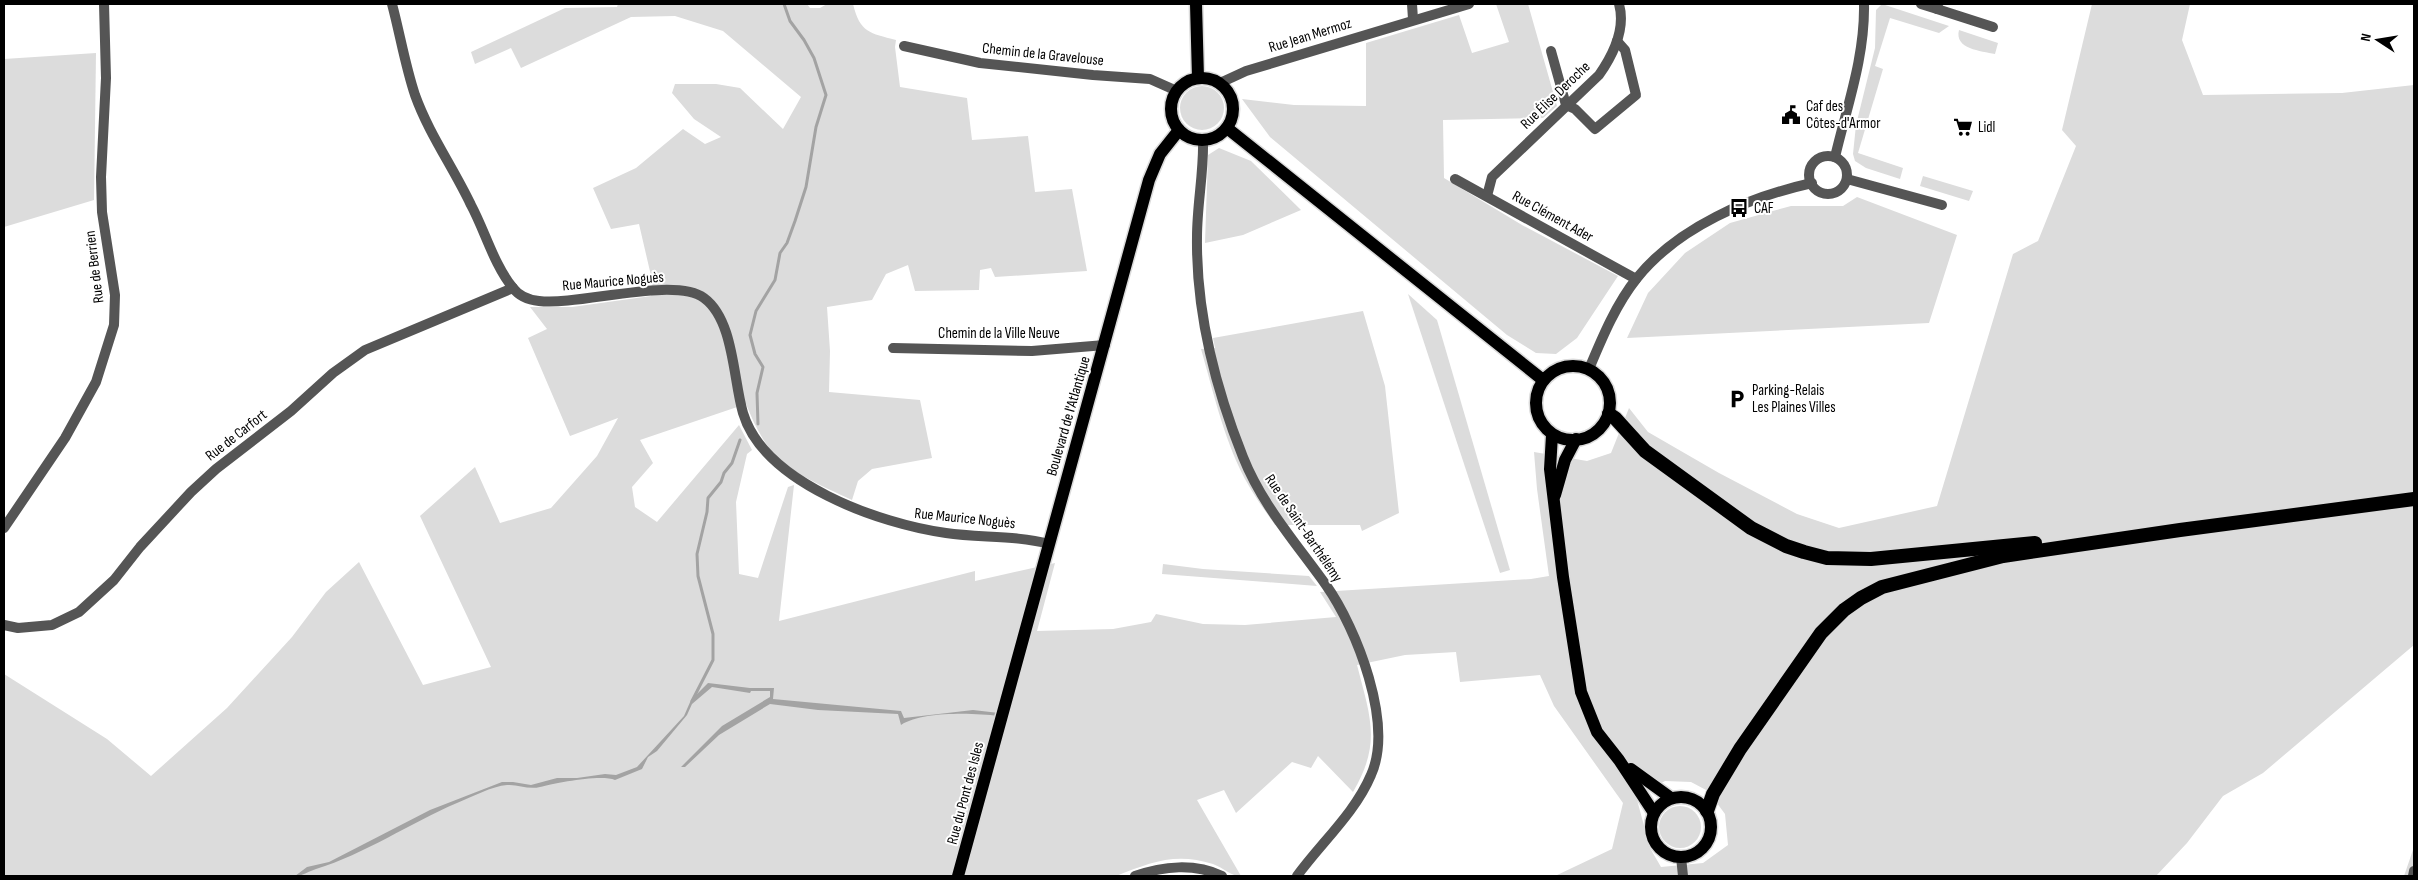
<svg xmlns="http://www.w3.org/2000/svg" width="2418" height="880" font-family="'Sofia Sans Condensed',sans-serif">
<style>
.green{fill:#dcdcdc;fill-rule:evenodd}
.water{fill:#a3a3a3}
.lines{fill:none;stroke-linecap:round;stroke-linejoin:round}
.stream{stroke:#a3a3a3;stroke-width:3}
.major-casing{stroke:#dbdbdb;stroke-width:15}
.highway-casing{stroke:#dbdbdb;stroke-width:16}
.minor{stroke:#555;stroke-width:10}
.major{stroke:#000;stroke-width:12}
.highway{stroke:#000;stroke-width:14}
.labels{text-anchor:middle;stroke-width:4;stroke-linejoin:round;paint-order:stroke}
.street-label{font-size:15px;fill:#000;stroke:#fff}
.poi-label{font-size:15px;fill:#000;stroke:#fff;text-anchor:start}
</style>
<rect width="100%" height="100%" fill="#fff"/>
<g class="green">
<path d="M618,4H807L810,8H820L827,4H853C860,33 870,33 896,40L895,47L900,87L967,98L972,140L1028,136L1035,192L1072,189L1087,271L995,277L991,268L980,270L979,290L915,291L908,265L886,274L872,300L827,307L830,351L829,392L920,400L932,458L872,469L858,481L852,500C821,485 782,471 763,439C756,428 751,416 746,404L640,440L653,463L632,487L635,507L657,522L739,425L752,450L747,454L736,502L739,574L758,578L788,487L794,485L779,621L975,571V581L1055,563L1037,631L1113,629L1151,622L1156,614L1203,624L1245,625L1336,617L1320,592L1531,579L1549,576L1537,489L1534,452L1587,461L1611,453L1629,408L1648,432L1719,473L1797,514L1839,528L1937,506L2013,254L2038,241L2076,146L2062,130L2092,4H2190L2182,40L2203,95L2342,93L2414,85V645L2263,773L2223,796L2187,843L2156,876H1555L1612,849L1623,803L1554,706L1540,675L1460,682L1456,652L1405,655L1357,665C1370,716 1382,743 1353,792L1318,756L1311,768L1292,762L1236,813L1224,790L1197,800L1241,876C1230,876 1224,868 1213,864C1176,852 1151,862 1116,876H4V674L107,739L151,776L227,708L292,637L326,592L359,562L423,685L491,667L420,516L475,467L500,523L551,508L597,456L618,418L570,436L528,338L547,329L530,307H572L651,296L652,280L639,224L611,229L593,188L636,168L683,129L705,144L721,137L694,119L672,93L675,84H716L740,88L783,129L801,97L723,31L675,16L631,17L521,68L511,48L475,64L471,52L565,8L617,7ZM1665,781L1691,782L1708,791L1725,814L1728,845L1703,863L1661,867L1650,848L1636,796Z"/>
<polygon points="1496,4 1528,4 1557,106 1543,118 1443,120 1444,178 1522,225 1618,276 1577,338 1556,354 1536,353 1507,335 1270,137 1242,99 1294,105 1366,106 1366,43 1459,15 1472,53 1509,42"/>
<polygon points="1882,4 1949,26 1939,33 1890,18 1875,66 1883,69 1858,153 1903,168 1900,179 1866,168 1855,161 1853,154 1856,125 1875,48 1876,10"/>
<path d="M1959,30L1998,43L1995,54C1981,51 1954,49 1959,30Z"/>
<polygon points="96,53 94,200 4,227 4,59"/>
<circle cx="1202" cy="108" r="22"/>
<polygon points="1219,148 1251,161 1301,210 1243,235 1205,243 1208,155"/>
<polygon points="1923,176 1973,191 1969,201 1920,186"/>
<polygon points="1857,197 1957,235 1929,323 1627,338 1648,293 1685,253 1730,223 1791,206 1843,206"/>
<polygon points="1408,294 1437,320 1510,570 1500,573"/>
<path d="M1363,311L1385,386L1399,513L1362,531L1360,525H1275C1266,512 1257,500 1249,486C1225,445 1214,394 1201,349L1215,348L1213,338Z"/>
<polygon points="1163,564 1203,569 1309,576 1317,586 1162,574"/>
<circle cx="1680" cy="827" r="21"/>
<polygon points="2414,847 2414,876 2404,876"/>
</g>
<path class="water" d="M708,683L750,688H774L773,699L901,711L904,718L973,710L999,713L998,716C974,713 923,711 901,725L898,714L818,710L770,704L719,735L685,767H681L722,726L770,697V691H751L750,693L712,687L692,704L687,715L657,751L648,757L642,769L615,780C601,774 556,783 540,787C528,790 518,784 507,785C492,786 472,797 457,803C410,823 365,854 316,869C309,871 303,876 295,876L307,867L329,862L430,810L502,782H513L531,785L557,778H577L605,774L616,775L637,767L684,716L691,700Z"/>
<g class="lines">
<g class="stream">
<polyline points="758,424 757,393 763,367 755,354 750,335 756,311 775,280 780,253 787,243 795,221 806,187 816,127 826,95 814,58 804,40 790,21 784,4"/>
<polyline points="692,701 713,660 713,634 698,576 697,554 707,512 708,498 721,482 724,473 732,463 740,440"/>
</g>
<g class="major-casing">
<g id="major">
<polyline points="1196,4 1198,78"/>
<circle cx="1202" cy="109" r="31"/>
<polyline points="1227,128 1543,380"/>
<circle cx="1573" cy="403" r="37"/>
<polyline points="1552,435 1550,469 1563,577 1581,692 1597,732 1619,760 1654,813"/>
<polyline points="1555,495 1565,460 1576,439"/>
<polyline points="1631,769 1671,798"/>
<circle cx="1681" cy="827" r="30"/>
<polyline points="958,876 1149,180 1160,154 1179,130"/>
</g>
</g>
<g class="highway-casing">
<g id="highway">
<polyline points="1609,414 1615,418 1645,451 1751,528 1786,546 1804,552 1827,558 1871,559 2035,543"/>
<polyline points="1707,811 1713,794 1740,749 1821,633 1844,610 1861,598 1882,587 2003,556 2180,530 2414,499"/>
</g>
</g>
<g class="minor">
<path d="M392,4C400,34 405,65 415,95C429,134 453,167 471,205C485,231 494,265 513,288C519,296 529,300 539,301C579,306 674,276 704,298C734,320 733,379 743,413C764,483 880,524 946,533C980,538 1015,535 1049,544"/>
<polyline points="1412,4 1413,19"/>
<polyline points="1921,4 1937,9 1938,4"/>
<polyline points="1937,9 1993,27"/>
<polyline points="904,46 980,63 1093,75 1150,79 1177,91"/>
<polyline points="1551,51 1566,105 1575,109 1595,129 1636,95 1625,50 1617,41"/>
<polyline points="1220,83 1246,71 1469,4"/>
<path d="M1203,140C1204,172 1197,204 1197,237C1196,312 1215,387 1243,457C1262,505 1296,543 1326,585C1357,629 1394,724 1371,775C1355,813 1321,843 1297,876"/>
<circle cx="1828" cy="175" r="19"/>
<path d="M1835,157C1847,106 1865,57 1864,4"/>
<polyline points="1455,179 1636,279"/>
<polyline points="1847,179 1942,205"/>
<path d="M1487,196L1492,177L1599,75C1613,55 1626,29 1619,4"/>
<polyline points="893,348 1032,351 1105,345"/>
<path d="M1589,369C1602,338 1616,304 1637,278C1678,227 1749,197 1812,183"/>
<polyline points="4,528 65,438 96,382 114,325 115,295 102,212 101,177 106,78 104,4"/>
<polyline points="4,625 18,628 52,625 79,612 114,580 140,547 191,492 216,469 291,411 333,373 365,350 513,288"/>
<polyline points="1681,857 1683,876"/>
<path d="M1135,876C1163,866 1195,863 1222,876"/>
<polyline points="2413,876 2414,871"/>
</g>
<use href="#major" class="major"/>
<use href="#highway" class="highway"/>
</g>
<defs>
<g id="civic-bare" transform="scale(1.5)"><path d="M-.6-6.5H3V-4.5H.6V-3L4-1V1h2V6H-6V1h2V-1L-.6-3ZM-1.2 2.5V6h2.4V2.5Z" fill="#000" stroke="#fff" stroke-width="2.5" paint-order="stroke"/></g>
<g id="supermarket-bare" transform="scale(1.5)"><path d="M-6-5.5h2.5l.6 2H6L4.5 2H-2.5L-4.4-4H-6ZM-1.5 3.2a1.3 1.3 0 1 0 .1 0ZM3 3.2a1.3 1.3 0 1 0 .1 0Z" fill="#000" stroke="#fff" stroke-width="2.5" paint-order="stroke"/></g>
<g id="bus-bare" transform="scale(1.5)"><path d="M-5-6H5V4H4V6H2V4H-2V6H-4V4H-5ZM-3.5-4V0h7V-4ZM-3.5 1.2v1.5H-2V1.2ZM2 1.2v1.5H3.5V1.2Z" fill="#000" stroke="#fff" stroke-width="2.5" paint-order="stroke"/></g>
<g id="parking-bare" transform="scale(1.5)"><path d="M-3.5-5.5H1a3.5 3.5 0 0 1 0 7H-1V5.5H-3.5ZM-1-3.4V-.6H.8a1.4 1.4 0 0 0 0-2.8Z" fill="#000" stroke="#fff" stroke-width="2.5" paint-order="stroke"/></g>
</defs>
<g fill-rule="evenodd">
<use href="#civic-bare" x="1791" y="115"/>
<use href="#supermarket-bare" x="1963" y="127"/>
<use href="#bus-bare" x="1739" y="208"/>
<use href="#parking-bare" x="1737" y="399"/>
</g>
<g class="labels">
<g class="street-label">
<text transform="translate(1310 35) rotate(-17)" y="5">Rue Jean Mermoz</text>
<text transform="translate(1043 54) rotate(6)" y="5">Chemin de la Gravelouse</text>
<text transform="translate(1555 95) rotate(-44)" y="5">Rue Élise Deroche</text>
<text transform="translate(1553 216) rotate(29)" y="5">Rue Clément Ader</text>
<text transform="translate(94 267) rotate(-97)" y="5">Rue de Berrien</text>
<text transform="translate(613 281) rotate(-5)" y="5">Rue Maurice Noguès</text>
<text x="999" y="338">Chemin de la Ville Neuve</text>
<text transform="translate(1068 416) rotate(-74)" y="5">Boulevard de l'Atlantique</text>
<text transform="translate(236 435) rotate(-38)" y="5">Rue de Carfort</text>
<text transform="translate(965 518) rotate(6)" y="5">Rue Maurice Noguès</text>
<text transform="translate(1304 528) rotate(56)" y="5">Rue de Saint-Barthélémy</text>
<text transform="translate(965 793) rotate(-75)" y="5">Rue du Pont des Isles</text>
</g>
<g class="poi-label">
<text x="1806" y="111">Caf des<tspan x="1806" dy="17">Côtes-d'Armor</tspan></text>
<text x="1978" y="132">Lidl</text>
<text x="1754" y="213">CAF</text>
<text x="1752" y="395">Parking-Relais<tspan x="1752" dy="17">Les Plaines Villes</tspan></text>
</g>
</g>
<rect width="2418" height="880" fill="none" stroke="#000000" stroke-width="10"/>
<g transform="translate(2378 40) rotate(282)" stroke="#ffffff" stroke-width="4" paint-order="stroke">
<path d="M0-4L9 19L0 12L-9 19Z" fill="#000000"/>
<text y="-8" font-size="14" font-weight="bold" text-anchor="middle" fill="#000000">N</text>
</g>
</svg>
